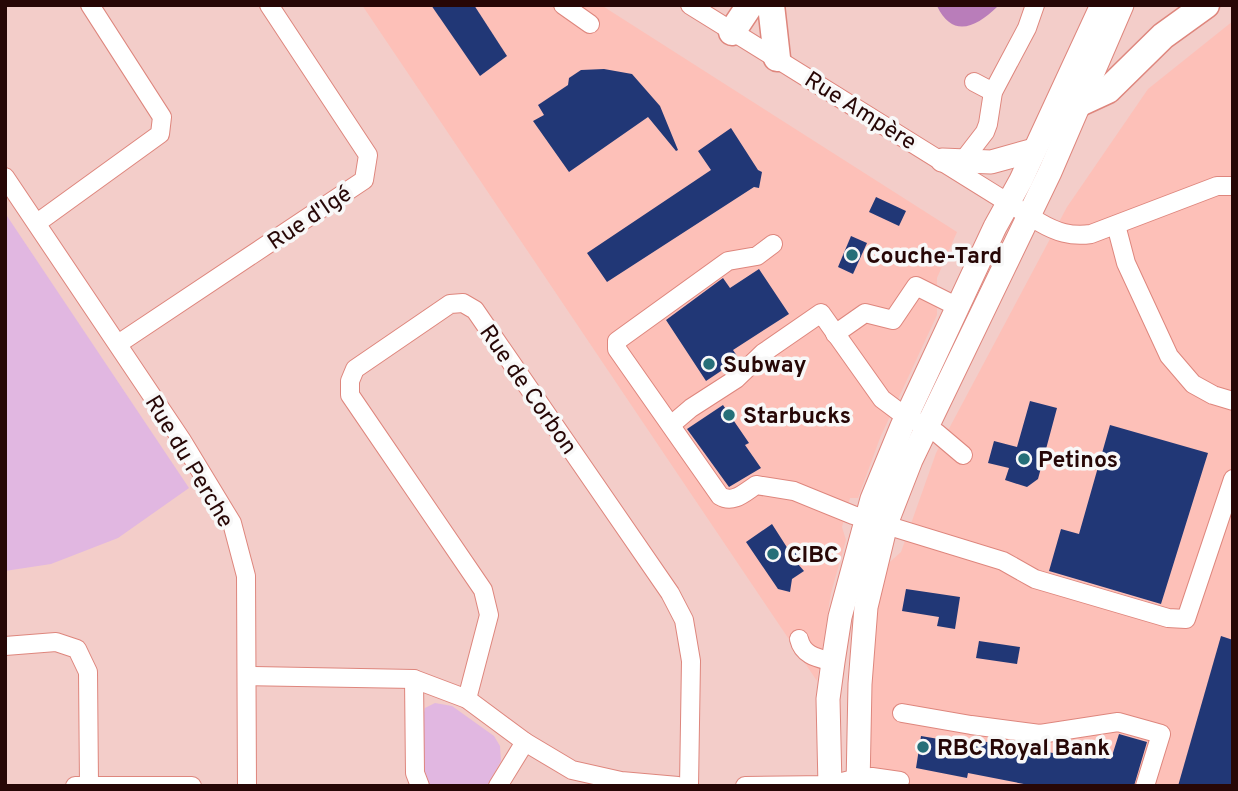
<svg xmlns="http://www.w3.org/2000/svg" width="1238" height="791" font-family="Overpass,sans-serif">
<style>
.built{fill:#fdc0b8}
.green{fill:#e1b7e1}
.forest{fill:#b97dba}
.building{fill:#213776}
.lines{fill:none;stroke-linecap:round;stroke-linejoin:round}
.minor-casing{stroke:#de867d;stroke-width:20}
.major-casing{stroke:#de867d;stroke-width:25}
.highway-casing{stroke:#de867d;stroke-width:29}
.minor{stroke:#fff;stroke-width:18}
.major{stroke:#fff;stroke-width:23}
.highway{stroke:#fff;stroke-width:26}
.poi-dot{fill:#266f78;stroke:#f8f8f8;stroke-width:2.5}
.labels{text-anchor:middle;stroke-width:7;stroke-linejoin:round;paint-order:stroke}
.street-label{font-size:23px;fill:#270706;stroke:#f8f8f8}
.poi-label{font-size:23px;font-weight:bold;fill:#270706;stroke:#f8f8f8;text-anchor:start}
</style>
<rect width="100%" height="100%" fill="#f3cdc9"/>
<g class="built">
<polygon points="362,5 601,5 957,232 937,278 937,315 880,438 858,498 850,498 842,527 846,540 831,593 817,681"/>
<polygon points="1233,21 1233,786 865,786 871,627 883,568 901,552 936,453 1067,207 1148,89"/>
</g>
<g class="green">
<polygon points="5,213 189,488 118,538 51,564 5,571"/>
<polygon points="435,703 452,706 494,736 500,746 501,761 487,786 429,786 424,770 424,713 425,708"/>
</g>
<path class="forest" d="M933,5H997V7C976,27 953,39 937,6Z"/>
<g class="building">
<polygon points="431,5 474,5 507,56 480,76"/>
<polygon points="604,69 632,74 660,106 678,150 676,151 648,117 569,172 533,121 544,115 538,105 568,85 569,78 581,70"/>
<polygon points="731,128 758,170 762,172 759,188 754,187 607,282 587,253 711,170 698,151"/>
<polygon points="876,197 906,211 899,226 869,212"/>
<polygon points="851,236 867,243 853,274 838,267"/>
<polygon points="759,269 789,314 733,350 739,359 706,381 666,320 723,278 730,288"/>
<polygon points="1030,401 1057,408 1038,479 1027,487 1005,480 1009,468 988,463 994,441 1017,447"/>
<polygon points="723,405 749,443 745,445 761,468 729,487 687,429"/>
<polygon points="1110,425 1208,453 1161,604 1049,571 1061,529 1079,534"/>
<polygon points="772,524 788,549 800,551 798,564 804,571 792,579 790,592 778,589 746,542"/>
<polygon points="906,589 960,597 955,629 937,626 939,617 902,611"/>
<polygon points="1221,636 1233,640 1233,786 1178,786"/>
<polygon points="979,641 1020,647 1017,664 976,658"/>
<polygon points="1119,734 1147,742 1134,786 1034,786 968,773 967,778 916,768 921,736 974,745 975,740 1077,757 1078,753 1111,759"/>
</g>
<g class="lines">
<g class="minor-casing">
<g id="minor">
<polyline points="563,5 590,24"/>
<path d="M690,5L1039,222C1056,232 1071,237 1091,234L1217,186H1233"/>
<polyline points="974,82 993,92"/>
<polyline points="958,167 985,132 988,124 993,92 1027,28 1035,5"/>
<polyline points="5,177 181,439 232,523 246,576 247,786"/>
<polyline points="37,223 160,134 162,117 90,5"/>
<polyline points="1116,225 1126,263 1169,356 1193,384 1213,395 1233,401"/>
<path d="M773,244L757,256L728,261L617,341V349L720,496C733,504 744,493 756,485L794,491L853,515L1003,561L1035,579L1168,618L1186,619L1233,479"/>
<polyline points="835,334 865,313 893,320 916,286 958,307"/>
<polyline points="118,344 364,180 368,155 269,5"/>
<polyline points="671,425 691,408 736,379 763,353 821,313 882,399 898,411 937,433 963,455"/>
<path d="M799,639C803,656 818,658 833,662"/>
<polyline points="5,646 56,642 77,649 88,672 89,784"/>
<polyline points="247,676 414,679 467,699 525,742 572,770 621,781 678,786"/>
<polyline points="414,679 415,773 420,786"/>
<polyline points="467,699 489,615 483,590 350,395 350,381 355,369 450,304 463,303 475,310 670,593 684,620 691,661 689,786"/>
<polyline points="902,713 971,725 1040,734 1118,722 1161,734 1145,786"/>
<polyline points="75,786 192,786"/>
<polyline points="498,786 525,742"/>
<polyline points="745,786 830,785 858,778 872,777 900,781"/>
</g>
</g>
<g class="major-casing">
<g id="major">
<polyline points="942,160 991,162 1034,150"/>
<polyline points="830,786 828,699 833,662 840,617 872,499 902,426 995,227 1021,180 1102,5"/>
<polyline points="858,786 860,684 866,607 886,524 911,460 1050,172 1122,5"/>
</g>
</g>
<g class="highway-casing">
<g id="highway">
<polyline points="771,5 777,58"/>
<polyline points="732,32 750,5"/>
<polyline points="1082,102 1108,90 1163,36 1206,5"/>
</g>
</g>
<use href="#minor" class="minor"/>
<use href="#major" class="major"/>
<use href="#highway" class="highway"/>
</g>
<g class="poi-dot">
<circle cx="852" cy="255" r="7"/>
<circle cx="709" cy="364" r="7"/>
<circle cx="729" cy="415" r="7"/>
<circle cx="1024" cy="459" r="7"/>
<circle cx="773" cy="554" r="7"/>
<circle cx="923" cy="747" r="7"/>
</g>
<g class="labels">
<g class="street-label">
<text transform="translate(861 110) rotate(32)" y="8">Rue Ampère</text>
<text transform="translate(309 217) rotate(-34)" y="8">Rue d'Igé</text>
<text transform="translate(529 389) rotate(55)" y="8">Rue de Corbon</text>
<text transform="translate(190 461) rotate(59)" y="8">Rue du Perche</text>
</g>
<g class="poi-label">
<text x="866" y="263">Couche-Tard</text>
<text x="723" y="372">Subway</text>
<text x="743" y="423">Starbucks</text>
<text x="1038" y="467">Petinos</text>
<text x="787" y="562">CIBC</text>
<text x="937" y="755">RBC Royal Bank</text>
</g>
</g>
<rect width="1238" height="791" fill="none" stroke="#270706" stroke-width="14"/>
</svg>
